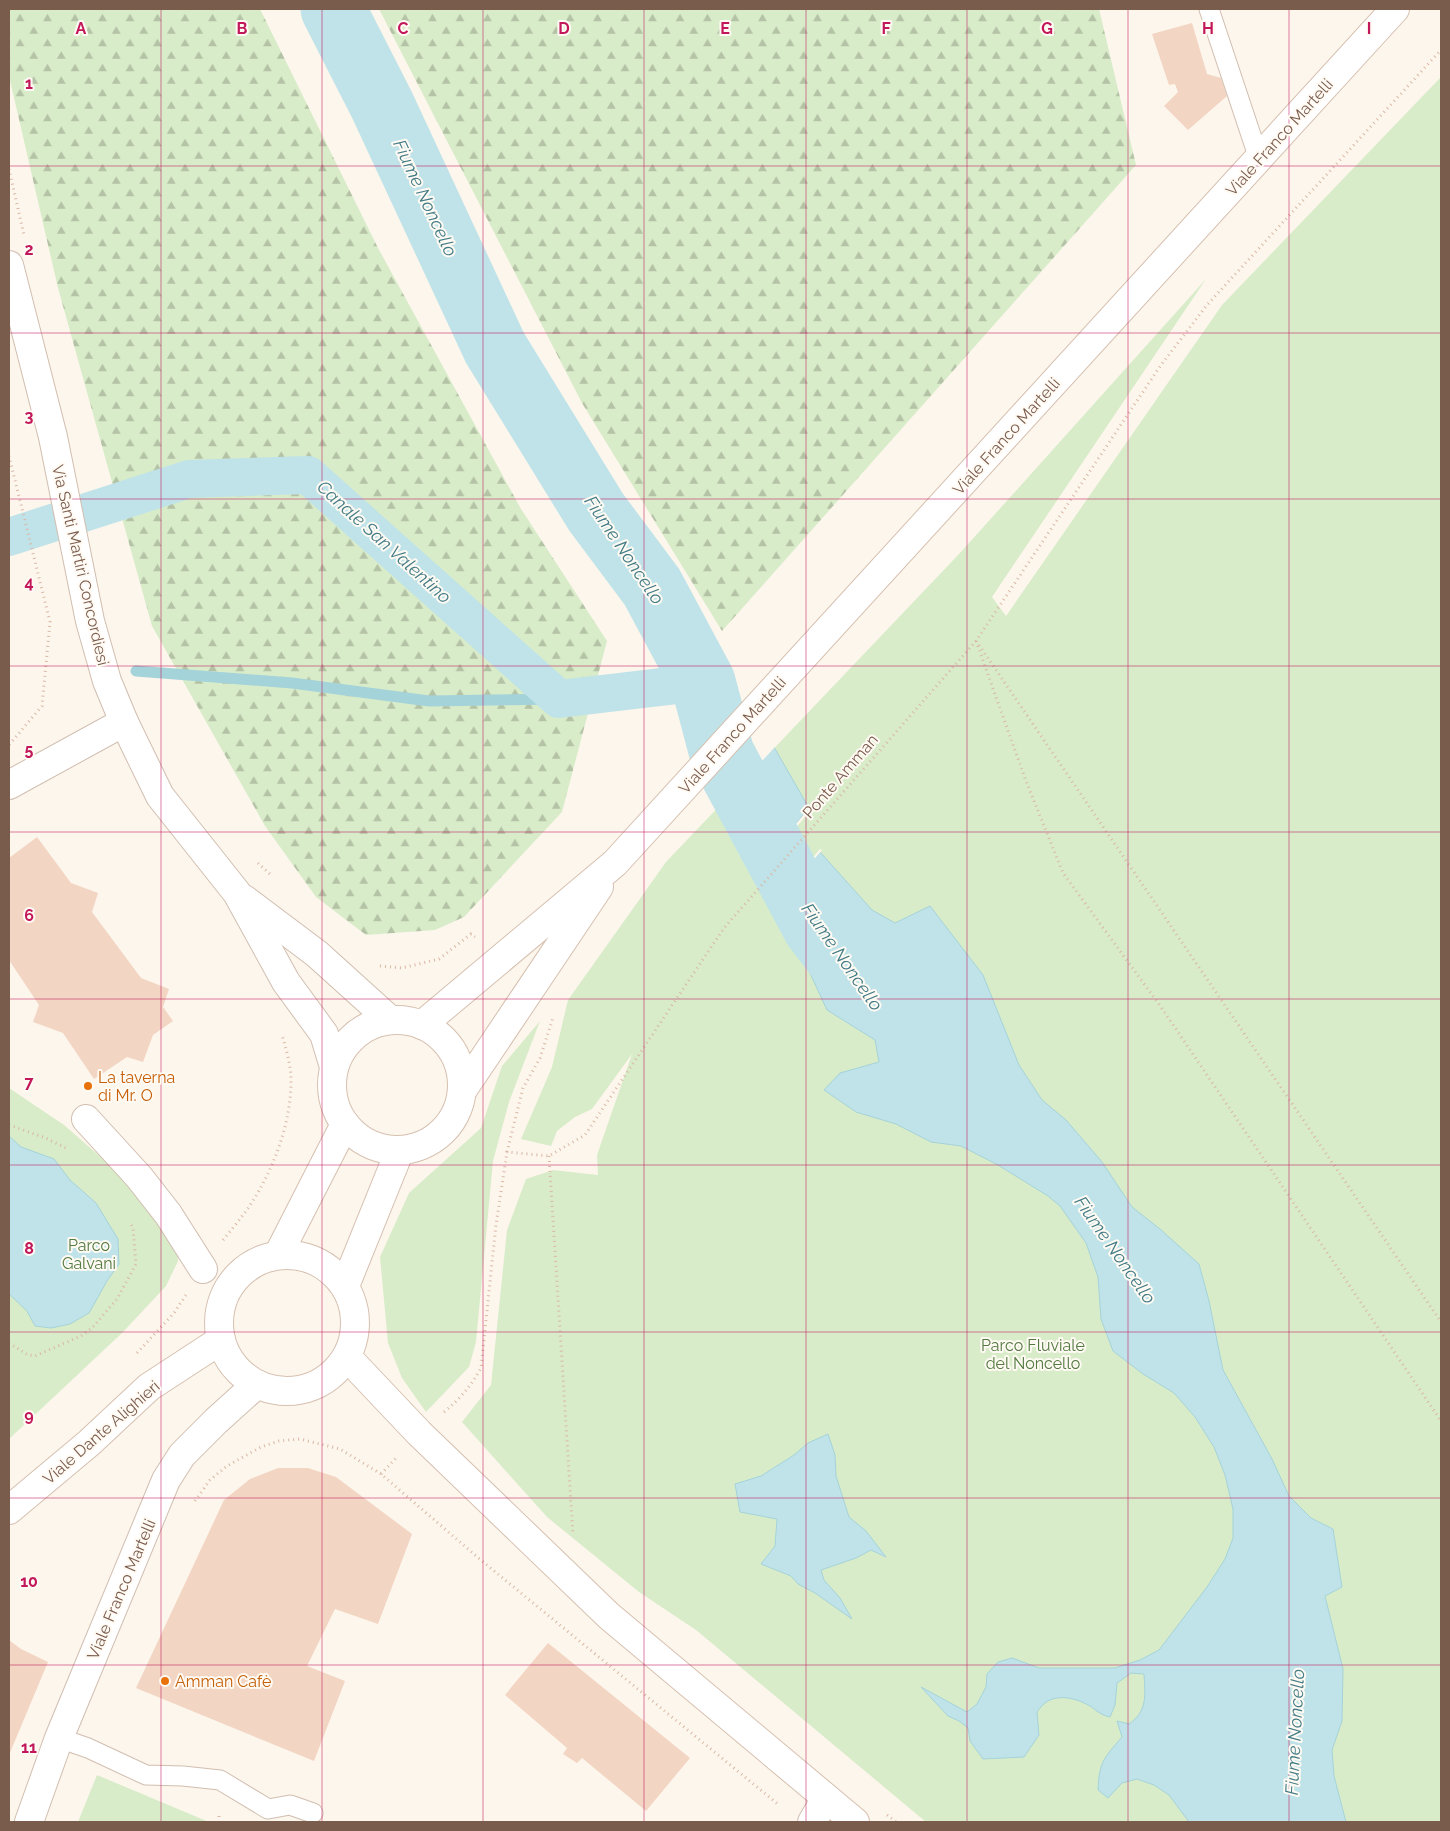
<svg xmlns="http://www.w3.org/2000/svg" width="1450" height="1831" font-family="Raleway,sans-serif">
<style>
.forest{fill:url(#forest-firs)}
.park{fill:#d8ecc9}
.water{fill:#bfe3e8;stroke:#a5d3da}
.pier{fill:#fdf6ec}
.lines{fill:none;stroke-linecap:round;stroke-linejoin:round}
.stream{stroke:#a5d3da;stroke-width:11}
.canal{stroke:#bfe3e8;stroke-width:38}
.river{stroke:#bfe3e8;stroke-width:65}
.building{fill:#f3d5c3}
.lane-casing{stroke:#d1beb0;stroke-width:21}
.street-casing{stroke:#d1beb0;stroke-width:30}
.secondary-casing{stroke:#d6c0b0;stroke-width:30}
.path{stroke:#d9b8a5;stroke-width:3;stroke-dasharray:1 4;stroke-linecap:butt}
.lane{stroke:#fff;stroke-width:19}
.street{stroke:#fff;stroke-width:28}
.secondary{stroke:#fff;stroke-width:28}
.grid{fill:none;stroke:#c2185b;stroke-width:1;stroke-opacity:0.55}
.food-dot{fill:#e8710a;stroke:#fffaf3;stroke-width:2}
.labels{text-anchor:middle;stroke-width:4;stroke-linejoin:round;paint-order:stroke}
.street-label{font-size:16px;fill:#7a5c4d;stroke:#fffaf3}
.food-label{font-size:16px;fill:#c56008;stroke:#fffaf3;text-anchor:start}
.park-label{font-size:16px;fill:#537a41;stroke:#fffaf3}
.water-label{font-size:18px;font-style:italic;fill:#437c86;stroke:#fffaf3}
.grid-label{font-size:16px;text-anchor:middle;font-weight:bold;fill:#c2185b;stroke:#fffaf3;stroke-width:4;stroke-linejoin:round;paint-order:stroke}
</style>
<defs>
<pattern id="forest-firs" width="22" height="20" patternUnits="userSpaceOnUse" patternTransform="scale(1.25)"><rect width="22" height="20" fill="#d8ecc9"/><path d="M5 1l3.5 6h-7zM16 11l3.5 6h-7z" fill="#b4c2a5"/></pattern>
</defs>
<rect width="100%" height="100%" fill="#fdf6ec"/>
<g class="forest">
<polygon points="9,9 260,9 378,248 521,509 607,641 562,812 464,917 435,930 366,935 316,897 265,826 152,626 58,288 9,76"/>
<polygon points="379,9 1099,9 1136,165 722,631 582,403"/>
</g>
<g class="park">
<polygon points="1441,77 1441,1822 926,1822 696,1630 639,1592 547,1517 462,1422 491,1385 507,1230 526,1179 553,1170 598,1175 597,1155 632,1054 592,1109 575,1117 557,1131 551,1146 521,1139 552,1067 568,1000 666,862 960,553 1206,279 992,597 1006,616 1222,305"/>
<polygon points="540,1021 509,1102 493,1161 476,1342 469,1367 426,1412 402,1378 388,1343 380,1257 409,1193 481,1128 502,1066"/>
<polygon points="9,1088 64,1125 135,1187 177,1236 178,1261 166,1286 122,1333 9,1439"/>
<polygon points="97,1775 209,1822 78,1822"/>
</g>
<g class="water">
<polygon points="774,747 809,808 756,871 732,793"/>
<path d="M820,852L872,910L895,923L930,906L983,975L1019,1065L1042,1100L1066,1120L1102,1162L1132,1207L1160,1229L1199,1264L1209,1301L1223,1370L1272,1459L1289,1496L1311,1518L1333,1529L1342,1587L1325,1596L1343,1669L1342,1721L1332,1750L1334,1776L1346,1822H1189L1169,1795L1154,1785L1137,1779L1122,1783L1108,1798L1098,1790C1099,1762 1104,1758 1122,1737L1117,1721L1129,1724C1148,1711 1145,1695 1144,1674L1131,1673L1117,1683L1115,1705L1110,1717C1101,1715 1097,1711 1090,1706C1078,1699 1061,1694 1048,1701C1044,1703 1040,1708 1037,1712L1039,1735L1024,1757L983,1759L970,1741L968,1728L959,1721L948,1716L921,1687L967,1712L977,1704L986,1687L987,1674L998,1662L1012,1658L1039,1668H1115L1140,1660L1159,1650L1207,1587L1225,1559L1233,1538V1509L1225,1475L1214,1447L1195,1417L1174,1393L1143,1374L1113,1351L1101,1319L1098,1277L1086,1243L1060,1206L1048,1196L998,1165L961,1146L931,1142L896,1124L856,1112L824,1090L840,1073L879,1062L875,1040L827,1010L778,904Z"/>
<polygon points="9,1136 21,1147 54,1159 70,1180 96,1203 118,1239 119,1264 107,1281 89,1313 70,1324 51,1328 35,1326 27,1311 9,1294"/>
<polygon points="828,1434 835,1455 836,1476 849,1517 866,1531 886,1557 871,1550 856,1558 821,1570 824,1580 840,1598 852,1619 815,1593 798,1584 791,1576 761,1564 775,1546 777,1519 740,1512 735,1484 761,1476 794,1455 808,1443"/>
</g>
<g class="pier">
<polygon points="774,745 776,746 730,795 730,791"/>
<polygon points="811,806 811,810 758,872 755,873"/>
<polygon points="820,849 822,850 776,906 776,902"/>
</g>
<g class="lines">
<polyline class="stream" points="136,671 292,683 429,701 559,699"/>
<polyline class="canal" points="9,537 189,479 308,475 559,699 703,682"/>
<polyline class="river" points="333,9 382,105 495,348 596,512 652,587 703,682 722,754 815,927 841,961"/>
</g>
<g class="building">
<polygon points="1192,23 1207,74 1221,78 1227,96 1188,130 1164,106 1178,92 1175,84 1169,85 1152,34"/>
<polygon points="37,837 71,883 98,893 92,912 141,978 169,989 163,1007 173,1021 153,1035 143,1062 127,1057 94,1079 63,1033 33,1022 39,1005 9,960 9,858"/>
<polygon points="278,1468 308,1468 336,1477 412,1534 378,1624 335,1609 307,1666 345,1681 314,1761 136,1688 224,1500 250,1479"/>
<polygon points="9,1640 21,1649 48,1662 9,1755"/>
<polygon points="548,1643 690,1758 646,1811 582,1758 577,1763 563,1754 567,1748 505,1695"/>
</g>
<g class="lines">
<g class="lane-casing">
<g id="lane">
<polyline points="1209,9 1259,159"/>
<polyline points="59,1738 88,1748 146,1775 183,1776 220,1780 268,1809 290,1805 313,1813"/>
</g>
</g>
<g class="street-casing">
<g id="street">
<polyline points="9,265 53,437 90,621 107,681 124,722 160,796 237,893 286,982 324,1034 334,1067"/>
<polyline points="9,785 124,722"/>
<polyline points="244,899 317,954 390,1020"/>
<polyline points="86,1119 139,1177 168,1214 203,1269"/>
<polyline points="29,1822 59,1738 166,1480 182,1455 216,1421 257,1384"/>
<polyline points="812,1822 826,1798"/>
</g>
</g>
<g class="secondary-casing">
<g id="secondary">
<circle cx="397" cy="1085" r="65"/>
<polyline points="422,1025 615,863 1395,9"/>
<polyline points="462,1091 599,887"/>
<circle cx="287" cy="1323" r="68"/>
<polyline points="278,1255 345,1124"/>
<polyline points="345,1286 400,1150"/>
<polyline points="347,1357 419,1433 609,1616 855,1822"/>
<polyline points="9,1510 89,1443 149,1387 221,1340"/>
</g>
</g>
<g class="path">
<polyline points="9,169 24,235"/>
<polyline points="9,456 50,622 42,706 9,745"/>
<polyline points="976,641 1026,781 1063,873 1161,1007 1441,1421"/>
<polyline points="979,645 1441,1322"/>
<polyline points="258,863 272,876"/>
<polyline points="380,966 402,968 439,959 471,934 475,937"/>
<polyline points="9,1125 43,1137 66,1148"/>
<polyline points="507,1152 523,1088 540,1058 553,1018"/>
<polyline points="549,1156 573,1535"/>
<path d="M223,1240C232,1229 241,1218 249,1207C274,1169 292,1122 291,1076C290,1063 286,1048 282,1035"/>
<polyline points="9,1343 28,1355 35,1356 81,1336 93,1327 117,1299 136,1264 133,1228 130,1222"/>
<polyline points="137,1353 174,1313 186,1295"/>
<path d="M444,1412C460,1399 471,1386 481,1368L496,1225L507,1152L549,1156L585,1135L724,928L976,641L1161,365L1207,305L1441,50"/>
<polyline points="381,1474 398,1456"/>
<polyline points="195,1501 210,1480 227,1466 261,1447 279,1441 300,1439 340,1449 381,1474 482,1561 779,1805"/>
<polyline points="887,1815 896,1822"/>
<polyline points="219,1822 219,1813"/>
</g>
<use href="#lane" class="lane"/>
<use href="#street" class="street"/>
<use href="#secondary" class="secondary"/>
</g>
<path class="grid" d="M161,9V1822M322,9V1822M483,9V1822M644,9V1822M806,9V1822M967,9V1822M1128,9V1822M1289,9V1822M9,166H1441M9,333H1441M9,499H1441M9,666H1441M9,832H1441M9,999H1441M9,1165H1441M9,1332H1441M9,1498H1441M9,1665H1441"/>
<g class="food-dot">
<circle cx="88" cy="1086" r="5"/>
<circle cx="165" cy="1681" r="5"/>
</g>
<g class="labels">
<g class="street-label">
<text transform="translate(1279 137) rotate(-48)" y="6">Viale Franco Martelli</text>
<text transform="translate(1006 436) rotate(-48)" y="6">Viale Franco Martelli</text>
<text transform="translate(81 565) rotate(77)" y="6">Via Santi Martiri Concordiesi</text>
<text transform="translate(732 735) rotate(-48)" y="6">Viale Franco Martelli</text>
<text transform="translate(840 776) rotate(-49)" y="6">Ponte Amman</text>
<text transform="translate(101 1432) rotate(-41)" y="6">Viale Dante Alighieri</text>
<text transform="translate(121 1589) rotate(-67)" y="6">Viale Franco Martelli</text>
</g>
<g class="food-label">
<text x="98" y="1083">La taverna<tspan x="98" dy="18">di Mr. O</tspan></text>
<text x="175" y="1687">Amman Cafè</text>
</g>
<g class="park-label">
<text x="89" y="1251">Parco<tspan x="89" dy="18">Galvani</tspan></text>
<text x="1033" y="1351">Parco Fluviale<tspan x="1033" dy="18">del Noncello</tspan></text>
</g>
<g class="water-label">
<text transform="translate(425 198) rotate(65)" y="6">Fiume Noncello</text>
<text transform="translate(384 542) rotate(42)" y="6">Canale San Valentino</text>
<text transform="translate(624 550) rotate(56)" y="6">Fiume Noncello</text>
<text transform="translate(842 957) rotate(55)" y="6">Fiume Noncello</text>
<text transform="translate(1115 1250) rotate(55)" y="6">Fiume Noncello</text>
<text transform="translate(1295 1732) rotate(-87)" y="6">Fiume Noncello</text>
</g>
</g>
<g class="grid-label">
<text x="81" y="34">A</text>
<text x="242" y="34">B</text>
<text x="403" y="34">C</text>
<text x="564" y="34">D</text>
<text x="725" y="34">E</text>
<text x="886" y="34">F</text>
<text x="1047" y="34">G</text>
<text x="1208" y="34">H</text>
<text x="1369" y="34">I</text>
<text x="29" y="89">1</text>
<text x="29" y="255">2</text>
<text x="29" y="422">3</text>
<text x="29" y="588">4</text>
<text x="29" y="755">5</text>
<text x="29" y="921">6</text>
<text x="29" y="1088">7</text>
<text x="29" y="1254">8</text>
<text x="29" y="1421">9</text>
<text x="29" y="1587">10</text>
<text x="29" y="1753">11</text>
</g>
<rect width="1450" height="1831" fill="none" stroke="#7a5c4d" stroke-width="20"/>
</svg>
